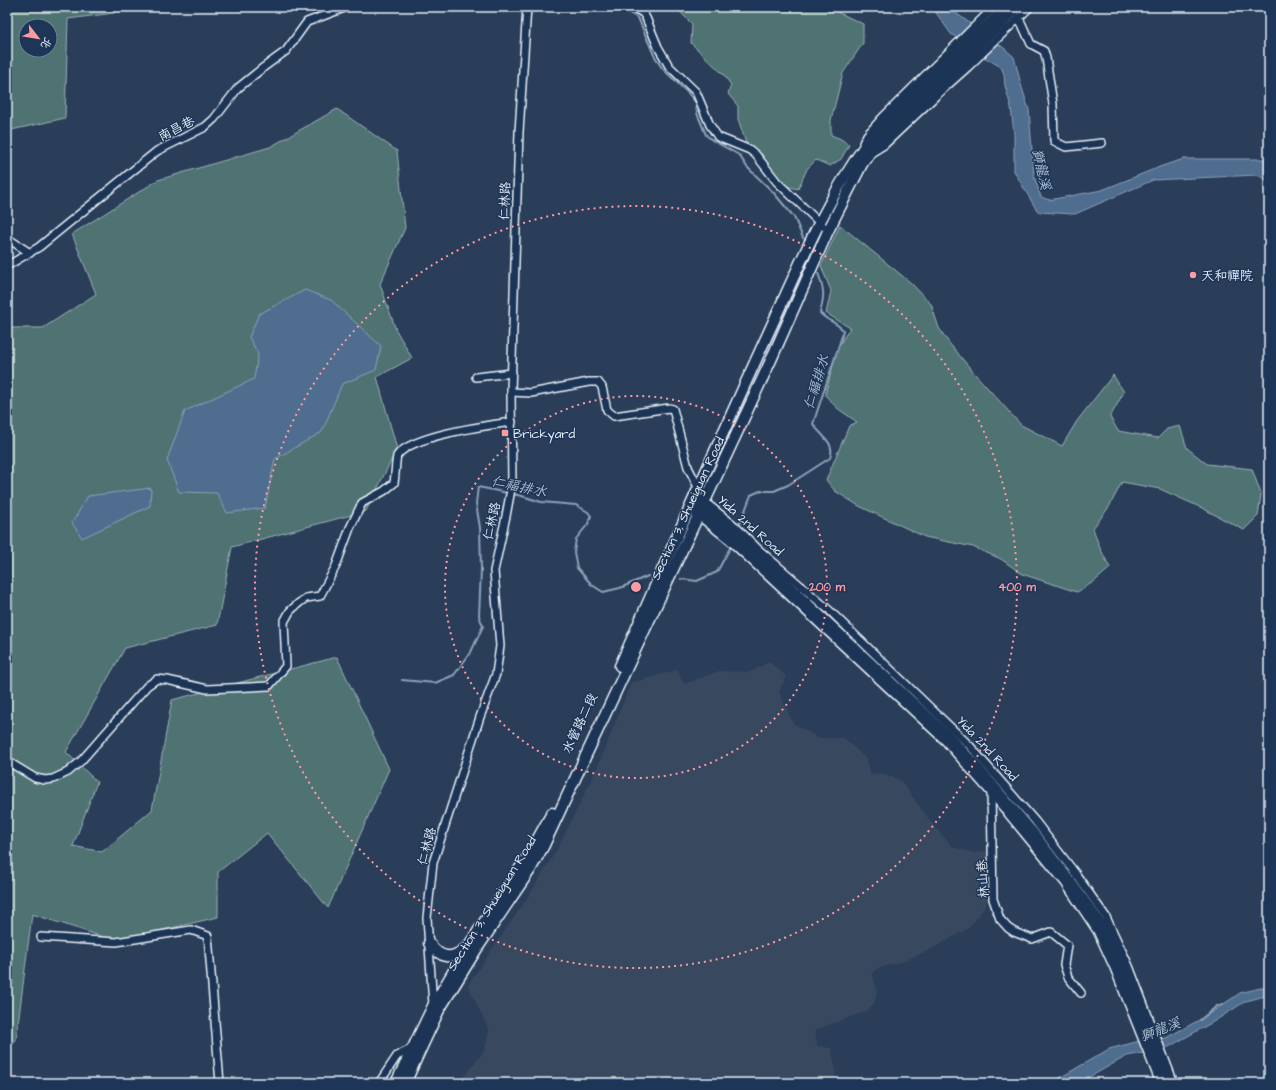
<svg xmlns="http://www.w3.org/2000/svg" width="1276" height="1090" font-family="'Architects Daughter','LXGW WenKai TC',sans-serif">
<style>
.built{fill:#39485e}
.green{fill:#4f7273;stroke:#9cb2b6;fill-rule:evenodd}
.water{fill:#4f6d8f;stroke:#8ca2b9}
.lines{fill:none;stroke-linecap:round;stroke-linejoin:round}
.stream{stroke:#8ca2b9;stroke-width:2}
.street-casing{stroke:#e8f1f8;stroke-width:10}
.secondary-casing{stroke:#e8f1f8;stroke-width:13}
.street{stroke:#1d3557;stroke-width:7}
.secondary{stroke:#1d3557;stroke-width:10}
.ring{fill:none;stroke:#ff9aa2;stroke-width:2;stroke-dasharray:2 4}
.poi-dot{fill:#ff9aa2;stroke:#1d3557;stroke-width:1.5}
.labels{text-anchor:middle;stroke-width:3;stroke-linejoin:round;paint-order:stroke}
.street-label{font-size:13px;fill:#e8f1f8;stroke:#1d3557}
.poi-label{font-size:13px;fill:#e8f1f8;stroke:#1d3557;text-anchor:start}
.water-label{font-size:14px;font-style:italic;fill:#b2c3d3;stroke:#1d3557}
.centre{fill:#ff9aa2;stroke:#1d3557;stroke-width:2}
.ring-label{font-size:12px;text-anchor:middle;font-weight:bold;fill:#ff9aa2;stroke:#1d3557;stroke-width:3;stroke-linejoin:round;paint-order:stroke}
</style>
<rect width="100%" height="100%" fill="#2a3e5a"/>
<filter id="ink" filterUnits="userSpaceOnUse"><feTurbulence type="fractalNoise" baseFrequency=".025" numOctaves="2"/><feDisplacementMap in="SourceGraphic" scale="8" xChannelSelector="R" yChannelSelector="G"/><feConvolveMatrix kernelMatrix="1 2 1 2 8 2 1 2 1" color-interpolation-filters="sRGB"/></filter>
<g filter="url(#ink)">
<polygon class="built" points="769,662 786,676 779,692 793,723 818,738 844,738 866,759 870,774 882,773 901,781 936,829 953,847 974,853 987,851 991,891 984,908 969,928 932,949 904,961 879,968 872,972 877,991 874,1003 867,1011 815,1030 817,1046 831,1048 836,1071 834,1079 832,1083 459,1083 485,1050 489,1031 468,985 530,894 558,848 597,768 631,683 677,670 684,684 720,671 750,672"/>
<g class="green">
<path d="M7,7H120L114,13L68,19L65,118L7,131ZM26,26H50V50H26Z"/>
<polygon points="675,7 827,7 863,24 863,43 843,73 831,120 831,135 841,139 849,145 841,159 830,166 816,160 807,169 798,189 787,186 772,172 762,154 747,146 738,119 738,106 728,94 731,85 724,75 691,43 692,24"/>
<polygon points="337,109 397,151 405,228 380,284 396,330 412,358 377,377 397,449 366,511 232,547 217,625 125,648 66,752 97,782 73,846 102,852 152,810 172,700 337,657 389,769 328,908 267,833 218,872 218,917 116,941 32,914 16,1040 7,1049 7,328 43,328 96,294 72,234 158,180 270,147"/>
<polygon points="840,225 911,283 931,304 939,328 949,343 975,374 1021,425 1062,446 1077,421 1113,375 1124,392 1110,417 1118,431 1158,438 1167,429 1180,426 1187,448 1207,464 1252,469 1261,494 1258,516 1244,530 1202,508 1160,489 1122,482 1109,507 1093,528 1099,546 1110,568 1095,581 1077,592 1022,574 1001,559 973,547 925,537 859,506 835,491 826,480 849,426 857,422 837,408 825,395 838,347 850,328 826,313 831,291 821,266"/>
</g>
<g class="water">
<polygon points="932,7 949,7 953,11 1004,48 1014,57 1022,88 1029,110 1034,176 1041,197 1049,200 1102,190 1162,166 1184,159 1269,159 1269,182 1263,178 1257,175 1153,180 1075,214 1039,212 1036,209 1014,171 1014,134 1011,107 1005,86 1004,74 1001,67 987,59 951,34"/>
<polygon points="305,290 331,300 381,346 376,370 342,384 322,432 275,459 265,508 227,513 217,493 179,492 167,460 185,411 254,379 258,354 249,337 259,314"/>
<polygon points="151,488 150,506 82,538 72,523 88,496"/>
<polygon points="1269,986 1269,995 1246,1001 1213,1022 1165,1049 1127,1056 1079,1083 1055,1083 1058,1079 1109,1049 1140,1041 1166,1038 1203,1018 1240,993"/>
</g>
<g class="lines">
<g class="stream">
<polyline points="619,7 636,17 639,20 654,55 662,68 688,93 696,103 697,113 706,135 712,140 739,155 747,167 773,192 794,217 803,238"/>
<polyline points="1267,178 1269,183"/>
<path d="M740,524L751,495L760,491H774L788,485L830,458C836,443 821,436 813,424L842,336L843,330C836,322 826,320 820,313C825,294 824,290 818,273"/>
<polyline points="681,579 697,581 717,572 731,546"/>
<polyline points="402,680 435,683 454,675 471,652 483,626 479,616 481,569 480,528 476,503 478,487 522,496 541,502 576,505 588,512 591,516 588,524 576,539 574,552 577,568 592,585 603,592 620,588 648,576"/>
<polyline points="1200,1020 1217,1006 1223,1004"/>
<polyline points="1081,1083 1088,1077"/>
</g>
<g class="street-casing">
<g id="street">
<polyline points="632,7 643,13 646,18 658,47 669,66 696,92 710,125 718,137 750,150 756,155 777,182 823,226"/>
<polyline points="1019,18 1031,44 1044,51 1046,58 1053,104 1054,141 1066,147 1102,143"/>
<polyline points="863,143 867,135 882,118 994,7"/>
<polyline points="871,153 884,145 940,92 968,67 1030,7"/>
<polyline points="7,238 30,253"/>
<polyline points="7,266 39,247 157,151 205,127 214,119 238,88 264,67 286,51 307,22 347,7"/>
<polyline points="476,377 512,373"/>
<polyline points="511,392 531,393 589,382 598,382 602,387 607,410 614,416 669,408 673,409 688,467 699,489"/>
<polyline points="701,499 735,526 758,549 830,611 970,746 1035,821 1075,873 1106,917 1129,966 1174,1083"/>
<polyline points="695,513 729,540 945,741 991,793 1065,883 1097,931 1114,968 1160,1083"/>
<path d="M7,761L35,778L45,780L53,779L68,772L81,761L147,686L157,679L167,680L207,689L269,686L286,666L284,622L290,611L299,603L306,598L320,596L336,566L350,528L362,503L384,491L394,483C395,478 396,458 397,456C409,436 489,425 512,422"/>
<polyline points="992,792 991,793 993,899 1000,919 1008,928 1014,932 1032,939 1051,932 1067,945 1064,965 1068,977 1081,993"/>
<polyline points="41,937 116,942 191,930 208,936 220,1083"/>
<polyline points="433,1005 427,918 433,863 480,717 496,674 500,646 494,571 506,516 512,484 511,392 519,132 527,7"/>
<polyline points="379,1083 397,1056 413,1048"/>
</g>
</g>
<g class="secondary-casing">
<g id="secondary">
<polyline points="696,504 734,535 949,737 978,768 1033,833 1069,880 1102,926 1122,970 1167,1083"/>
<path d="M620,666C668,557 716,447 766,338C797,271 825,200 869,140L1006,7"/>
<path d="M429,943C440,958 451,961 466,948"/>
<polyline points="396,1083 433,1006 469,945 530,853 552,813"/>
<polyline points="405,1083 439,1010 476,950 530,870 544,845 771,360 828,231 862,164 876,144 960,64 1018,7"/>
</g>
</g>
<use href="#street" class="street"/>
<use href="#secondary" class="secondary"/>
</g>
</g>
<g class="ring">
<circle cx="636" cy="587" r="191"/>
<circle cx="636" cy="587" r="381"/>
</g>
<g class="poi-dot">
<circle cx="1193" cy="275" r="4"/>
<rect x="501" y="429" width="8" height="8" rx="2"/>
</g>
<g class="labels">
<g class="street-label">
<text transform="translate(176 128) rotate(-27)" y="5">南昌巷</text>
<text transform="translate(504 201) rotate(-88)" y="5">仁林路</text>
<text transform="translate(687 508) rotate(-65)" y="5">Section 3, Shueiguan Road</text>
<text transform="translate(491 521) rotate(-78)" y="5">仁林路</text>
<text transform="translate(751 525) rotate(42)" y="5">Yida 2nd Road</text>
<text transform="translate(579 723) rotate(-65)" y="5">水管路二段</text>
<text transform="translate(988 748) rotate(47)" y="5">Yida 2nd Road</text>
<text transform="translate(426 846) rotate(-75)" y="5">仁林路</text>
<text transform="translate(982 879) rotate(-93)" y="5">林山巷</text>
<text transform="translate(491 903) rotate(-58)" y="5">Section 3, Shueiguan Road</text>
</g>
<g class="poi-label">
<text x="1201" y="280">天和禪院</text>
<text x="513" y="438">Brickyard</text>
</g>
<g class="water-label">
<text transform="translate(1042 169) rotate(77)" y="5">獅龍溪</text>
<text transform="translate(816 382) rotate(-73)" y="5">仁福排水</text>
<text transform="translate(519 486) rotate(12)" y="5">仁福排水</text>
<text transform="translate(1160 1029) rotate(-21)" y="5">獅龍溪</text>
</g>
</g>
<circle cx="636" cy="587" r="6" class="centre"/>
<g class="ring-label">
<text x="827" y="591">200 m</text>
<text x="1017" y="591">400 m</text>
</g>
<rect width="1276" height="1090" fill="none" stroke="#1d3557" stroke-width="24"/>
<rect x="12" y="12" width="1252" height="1066" fill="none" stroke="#e8f1f8" stroke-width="1.5" filter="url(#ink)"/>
<g transform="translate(38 38) rotate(121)"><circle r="19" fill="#1d3557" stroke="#6e8097"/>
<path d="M0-3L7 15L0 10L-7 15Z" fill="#ff9aa2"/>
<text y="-6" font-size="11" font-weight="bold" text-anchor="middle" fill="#e8f1f8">北</text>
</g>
</svg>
